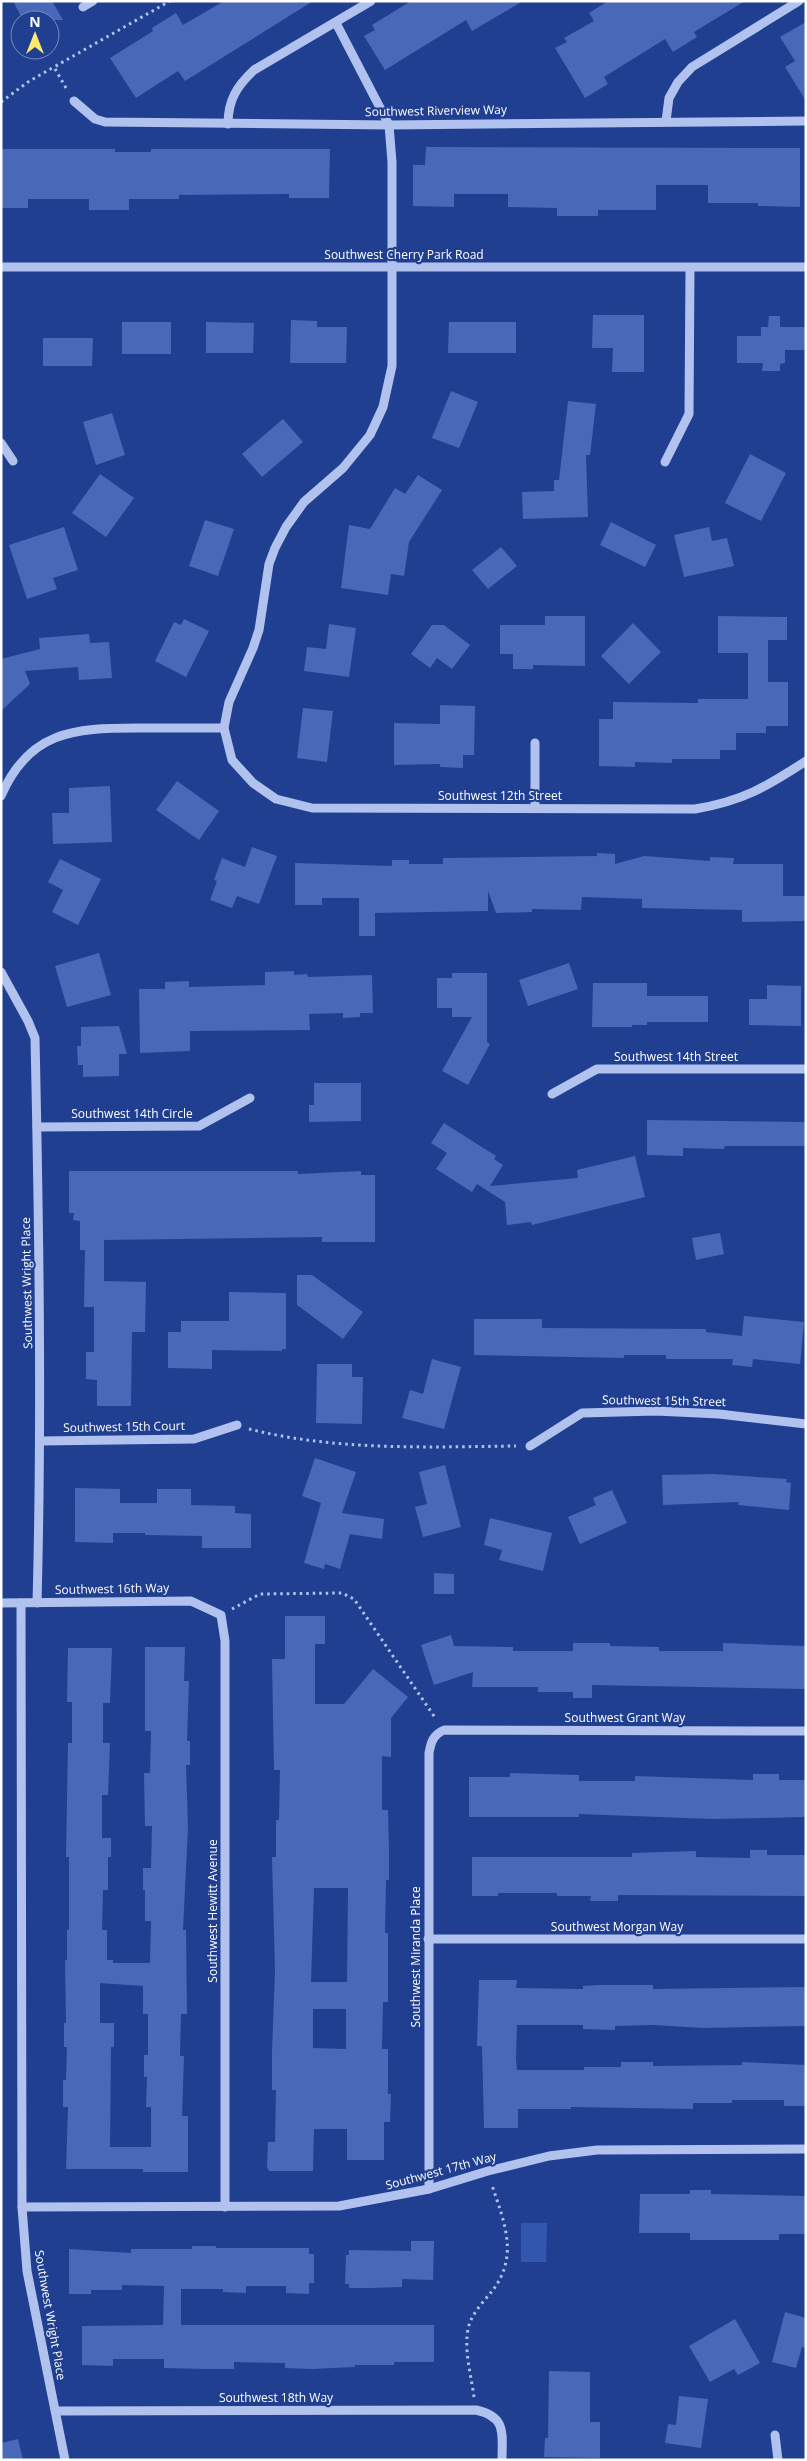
<svg xmlns="http://www.w3.org/2000/svg" width="807" height="2461" font-family="'Open Sans',sans-serif">
<style>
.green{fill:#3357ae}
.building{fill:#4868b8;fill-rule:evenodd}
.lines{fill:none;stroke-linecap:round;stroke-linejoin:round}
.path{stroke:#b0c2ed;stroke-width:3;stroke-dasharray:2.5 4;stroke-linecap:butt}
.minor{stroke:#b0c2ed;stroke-width:9}
.labels{text-anchor:middle;stroke-width:4.5;stroke-linejoin:round;paint-order:stroke}
.street-label{font-size:12px;fill:#fff;stroke:#203f91}
</style>
<rect width="100%" height="100%" fill="#203f91"/>
<polygon class="green" points="521,2223 547,2223 546,2262 521,2262"/>
<g class="building">
<polygon points="13,1 52,1 63,20 23,20"/>
<polygon points="224,1 313,1 185,81 178,71 136,98 110,58 153,31 152,28 176,13 183,25"/>
<polygon points="411,1 523,1 472,31 466,20 385,70 364,36 375,30 372,25"/>
<polygon points="608,1 745,1 694,32 697,37 673,52 665,39 604,77 608,84 585,98 555,48 567,42 564,38 594,21 589,13"/>
<polygon points="806,22 806,101 785,67 795,61 780,37"/>
<polygon points="426,147 800,148 800,207 758,206 758,203 708,203 708,185 656,185 656,210 598,210 598,216 557,216 557,208 508,207 508,194 454,194 454,207 413,206 413,165 425,165"/>
<polygon points="1,149 115,149 115,152 151,152 151,149 330,149 329,198 289,198 289,194 179,195 179,199 129,199 129,210 89,210 89,199 28,199 28,208 1,208"/>
<polygon points="593,315 644,315 644,372 612,372 613,348 592,348"/>
<polygon points="769,316 780,316 780,327 806,327 806,350 785,350 785,363 780,364 780,371 762,371 763,363 737,363 737,336 761,336 761,327 768,327"/>
<polygon points="291,320 317,321 317,327 347,327 346,363 290,363"/>
<rect x="122" y="322" width="49" height="32"/>
<polygon points="206,322 254,323 253,353 206,353"/>
<polygon points="449,322 516,322 516,353 448,353"/>
<polygon points="43,338 93,338 92,366 43,366"/>
<polygon points="451,391 478,402 459,448 432,438"/>
<polygon points="568,401 596,404 590,455 586,455 588,517 523,519 522,492 554,491 554,480 559,480"/>
<polygon points="112,413 125,455 96,465 83,422"/>
<polygon points="283,419 303,442 262,477 242,454"/>
<polygon points="750,454 786,473 761,521 725,503"/>
<polygon points="100,474 134,498 106,537 72,513"/>
<polygon points="418,475 442,490 409,542 404,576 391,574 388,595 341,588 349,525 370,529 395,488 405,494"/>
<polygon points="205,520 234,529 218,576 189,566"/>
<polygon points="611,522 656,545 645,567 600,545"/>
<polygon points="64,527 78,570 53,578 57,589 27,599 9,545"/>
<polygon points="709,527 712,541 727,538 734,566 684,577 674,535"/>
<polygon points="501,547 517,566 488,589 472,570"/>
<polygon points="545,616 585,616 585,666 533,665 533,669 513,669 513,654 500,654 500,625 545,625"/>
<polygon points="718,616 787,617 787,640 768,640 768,682 788,682 788,726 766,726 766,733 736,733 736,750 720,750 720,759 672,759 672,763 635,762 635,767 599,766 599,719 613,719 613,702 698,703 698,699 748,699 748,653 718,653"/>
<polygon points="184,619 209,631 186,677 155,661 174,622 181,625"/>
<polygon points="633,623 661,652 629,684 601,656"/>
<polygon points="329,624 356,628 349,677 304,671 307,647 326,649"/>
<polygon points="432,625 444,625 470,645 452,669 437,658 430,668 411,654"/>
<polygon points="89,634 90,643 109,642 112,678 79,680 78,667 25,671 30,684 1,711 1,659 40,649 39,638"/>
<polygon points="440,705 475,706 474,755 463,755 463,768 440,767 440,764 394,765 394,723 440,724"/>
<polygon points="303,708 333,711 327,762 297,758"/>
<polygon points="177,781 219,811 199,840 156,810"/>
<polygon points="110,786 112,842 53,844 52,813 69,813 69,788"/>
<polygon points="252,847 277,856 259,904 237,896 232,908 210,900 217,881 214,880 222,858 245,867"/>
<polygon points="597,853 615,854 615,864 644,856 710,861 710,857 734,858 733,864 783,864 783,896 806,896 806,921 742,922 742,910 642,908 642,899 582,897 581,910 532,909 532,912 496,913 488,891 488,911 375,913 375,936 359,936 359,898 322,898 322,905 295,905 295,863 392,866 392,860 409,860 409,864 443,864 443,858 597,856"/>
<polygon points="60,859 101,879 78,925 52,912 63,890 48,882"/>
<polygon points="99,953 111,995 67,1007 55,966"/>
<polygon points="569,963 578,989 528,1006 519,980"/>
<polygon points="294,971 294,975 307,974 308,977 372,975 373,1013 360,1013 360,1017 343,1018 343,1013 309,1014 310,1030 190,1031 190,1051 140,1053 139,989 165,989 165,982 189,981 189,987 265,985 265,972"/>
<polygon points="452,973 487,973 487,1042 490,1044 468,1085 442,1071 472,1017 452,1017 452,1008 437,1008 437,978 452,978"/>
<polygon points="593,983 647,983 647,996 708,996 708,1022 647,1022 647,1025 632,1025 632,1027 592,1027"/>
<polygon points="767,985 801,986 801,1026 749,1025 749,999 767,999"/>
<polygon points="119,1026 127,1054 119,1054 119,1076 83,1077 83,1065 78,1065 77,1046 81,1046 81,1027"/>
<polygon points="314,1083 361,1083 361,1121 309,1122 309,1105 314,1105"/>
<polygon points="647,1120 806,1122 806,1146 725,1146 724,1149 683,1148 683,1156 647,1155"/>
<polygon points="444,1123 496,1156 494,1159 503,1165 490,1186 578,1178 577,1170 635,1156 645,1197 532,1225 531,1222 507,1225 505,1202 477,1184 472,1192 436,1169 447,1153 431,1143"/>
<polygon points="69,1171 298,1171 298,1174 361,1171 361,1175 375,1175 375,1242 322,1242 322,1237 104,1240 104,1281 146,1282 145,1332 132,1332 131,1406 97,1406 97,1380 86,1379 86,1352 94,1352 94,1307 84,1307 85,1250 80,1250 80,1221 73,1220 74,1213 69,1213"/>
<polygon points="720,1233 724,1254 696,1260 692,1238"/>
<polygon points="297,1275 312,1275 363,1312 343,1339 297,1305"/>
<polygon points="229,1292 286,1293 286,1349 282,1349 282,1351 212,1350 212,1369 168,1368 168,1332 181,1332 181,1321 229,1321"/>
<polygon points="744,1316 804,1322 800,1364 753,1359 752,1367 732,1365 733,1359 666,1359 666,1355 624,1355 624,1358 474,1355 474,1319 542,1319 542,1328 706,1329 706,1332 742,1336"/>
<polygon points="432,1359 461,1367 444,1429 402,1418 410,1390 423,1394"/>
<polygon points="317,1364 352,1364 352,1377 363,1377 362,1424 316,1423"/>
<polygon points="315,1458 356,1472 342,1513 384,1519 382,1539 350,1534 340,1569 325,1564 324,1569 304,1563 321,1503 302,1496"/>
<polygon points="445,1465 461,1527 423,1537 415,1507 427,1504 419,1472"/>
<polygon points="714,1474 787,1479 786,1482 791,1483 789,1510 738,1505 739,1502 663,1505 662,1475"/>
<polygon points="75,1488 120,1489 120,1503 157,1503 157,1489 191,1489 191,1505 235,1506 235,1513 251,1514 251,1548 202,1548 202,1536 145,1535 145,1533 113,1533 113,1543 75,1542"/>
<polygon points="612,1490 627,1523 580,1544 568,1517 596,1505 593,1498"/>
<polygon points="490,1518 552,1533 543,1571 499,1560 502,1550 484,1545"/>
<polygon points="434,1573 454,1574 454,1594 434,1594"/>
<path d="M285,1616H325V1644H315V1704H344L373,1669L408,1697L391,1718V1757L382,1756V1810H388L389,1850V1880H386L385,1933H388V2002H383L382,2049H388V2094H391L390,2122H384V2160H347V2129H314L313,2171H269L267,2167L268,2142H275L276,2090H272V2052L275,1971L272,1857H276V1820H279L280,1770H274L272,1659H285ZM314,1888H348L347,1982H311ZM313,2009H346V2049L313,2048Z"/>
<polygon points="451,1635 454,1646 513,1647 513,1651 573,1651 573,1643 610,1643 610,1646 659,1647 659,1651 723,1651 723,1643 806,1646 806,1689 592,1685 592,1698 573,1698 573,1692 538,1692 538,1687 472,1687 473,1672 434,1685 421,1645"/>
<path d="M145,1647H185L184,1681H189L187,1741H190V1765H186L188,1827L183,1930H186L187,2014H181L180,2056H184L182,2116H188V2172H143V2169H66L68,2107H63V2080H66L67,2047H64V2023H66L65,1960H67V1930H69V1857H66L68,1743H72V1702H67L68,1648H112L110,1703H103V1743H110L108,1795H102V1838H111V1857H108V1890H103L102,1930H107V1960H113V1963H150L151,1921H145V1890H143V1868H151L152,1826H145L144,1773H150L151,1731H145ZM100,1983L143,1986V2014H148V2055H144V2077H147L146,2107H151V2147H110L111,2047H114V2023H100Z"/>
<polygon points="510,1773 579,1775 579,1781 635,1781 635,1776 753,1780 753,1774 779,1774 779,1780 806,1780 806,1817 712,1819 579,1814 579,1817 469,1817 469,1777 510,1777"/>
<polygon points="750,1850 767,1850 767,1855 806,1855 806,1896 618,1895 618,1901 590,1901 591,1896 557,1896 557,1893 498,1893 498,1896 472,1896 472,1857 632,1857 632,1853 696,1851 696,1857 750,1858"/>
<polygon points="479,1980 517,1980 516,1988 583,1989 583,1986 598,1985 653,1985 653,1989 806,1987 806,2026 703,2028 653,2025 615,2026 615,2030 583,2029 583,2025 517,2025 516,2059 517,2070 584,2070 584,2067 621,2067 621,2062 653,2062 653,2066 742,2065 742,2062 806,2065 806,2106 784,2106 784,2100 732,2100 732,2103 693,2103 693,2109 571,2107 571,2109 518,2109 518,2128 484,2128 482,2046 477,2046"/>
<polygon points="690,2190 711,2190 711,2194 806,2196 806,2234 779,2234 779,2240 690,2240 690,2233 639,2233 640,2194 690,2194"/>
<polygon points="411,2241 434,2241 433,2280 402,2279 402,2287 371,2288 349,2288 349,2284 345,2284 346,2255 349,2255 349,2250 411,2251"/>
<polygon points="192,2246 216,2246 216,2248 309,2248 309,2254 314,2254 314,2283 309,2283 309,2294 286,2293 286,2286 246,2286 246,2293 223,2292 223,2289 181,2289 181,2325 434,2325 434,2362 394,2362 394,2365 355,2365 355,2367 312,2369 285,2368 285,2363 234,2362 234,2369 205,2369 164,2368 164,2359 113,2359 113,2366 82,2365 82,2326 163,2325 164,2286 122,2285 122,2290 91,2290 91,2294 69,2294 69,2249 131,2253 131,2249 192,2249"/>
<polygon points="785,2312 806,2318 806,2348 802,2347 796,2368 772,2362"/>
<polygon points="735,2319 760,2363 738,2375 734,2369 710,2382 689,2346"/>
<polygon points="549,2371 590,2372 590,2422 600,2422 600,2458 544,2457 545,2438 548,2438"/>
<polygon points="679,2396 708,2399 701,2448 665,2443 668,2424 676,2425"/>
<polygon points="18,2439 23,2460 1,2460 1,2443"/>
</g>
<g class="lines">
<g class="path">
<polyline points="66,88 54,67 170,1"/>
<polyline points="1,102 28,82 54,67"/>
<path d="M249,1429C337,1451 427,1447 516,1446"/>
<polyline points="232,1609 260,1594 342,1593 354,1599 436,1719"/>
<path d="M474,2397C471,2374 464,2352 468,2329C471,2314 484,2301 493,2290C519,2255 504,2222 492,2185"/>
</g>
<g class="minor">
<polyline points="83,7 93,1"/>
<path d="M336,23L389,125L392,162V366L383,407L370,435L343,468L304,502L286,527L275,548L269,564L259,630L253,648L229,702L224,728L232,760L253,783L276,799L312,808L695,809C743,801 766,787 806,761"/>
<polyline points="74,101 95,119 105,122 389,125 806,121"/>
<polyline points="666,121 669,98 678,82 692,67 799,1"/>
<path d="M228,124C228,100 237,86 254,70L371,1"/>
<polyline points="1,267 806,267"/>
<polyline points="1,443 13,461"/>
<polyline points="665,462 689,414 690,268"/>
<polyline points="535,743 535,808"/>
<path d="M1,796C29,731 74,728 137,728C166,728 195,728 224,728"/>
<path d="M1,972L28,1021L35,1038C39,1226 42,1414 37,1603"/>
<polyline points="552,1094 597,1069 806,1069"/>
<polyline points="37,1127 199,1126 250,1098"/>
<polyline points="40,1441 194,1439 237,1425"/>
<polyline points="530,1446 582,1413 656,1411 719,1414 806,1424"/>
<polyline points="1,1603 191,1601 221,1615 225,1641 225,2207"/>
<polyline points="21,1603 22,2207 27,2271 65,2460"/>
<polyline points="428,1939 806,1939"/>
<path d="M429,2189V1753C431,1742 433,1735 444,1730L806,1731"/>
<polyline points="22,2207 339,2206 429,2189 488,2171 549,2156 597,2150 806,2149"/>
<path d="M56,2411L476,2410C507,2417 502,2433 502,2460"/>
<polyline points="775,2435 778,2460"/>
</g>
</g>
<g class="labels">
<g class="street-label">
<text transform="translate(436 111) rotate(-1)" y="4">Southwest Riverview Way</text>
<text x="404" y="259">Southwest Cherry Park Road</text>
<text x="500" y="800">Southwest 12th Street</text>
<text x="676" y="1061">Southwest 14th Street</text>
<text x="132" y="1118">Southwest 14th Circle</text>
<text transform="translate(27 1283) rotate(-91)" y="4">Southwest Wright Place</text>
<text transform="translate(664 1401) rotate(1)" y="4">Southwest 15th Street</text>
<text transform="translate(124 1427) rotate(-1)" y="4">Southwest 15th Court</text>
<text transform="translate(112 1589) rotate(-1)" y="4">Southwest 16th Way</text>
<text x="625" y="1722">Southwest Grant Way</text>
<text transform="translate(213 1911) rotate(-90)" y="4">Southwest Hewitt Avenue</text>
<text x="617" y="1931">Southwest Morgan Way</text>
<text transform="translate(416 1957) rotate(-90)" y="4">Southwest Miranda Place</text>
<text transform="translate(441 2171) rotate(-15)" y="4">Southwest 17th Way</text>
<text transform="translate(50 2315) rotate(80)" y="4">Southwest Wright Place</text>
<text x="276" y="2402">Southwest 18th Way</text>
</g>
</g>
<rect width="807" height="2461" fill="none" stroke="#ffffff" stroke-width="5"/>
<g transform="translate(35 35)"><circle r="24" fill="#203f91" stroke="#798cbd"/>
<path d="M0-4L9 19L0 12L-9 19Z" fill="#fbe971"/>
<text y="-8" font-size="14" font-weight="bold" text-anchor="middle" fill="#ffffff">N</text>
</g>
</svg>
